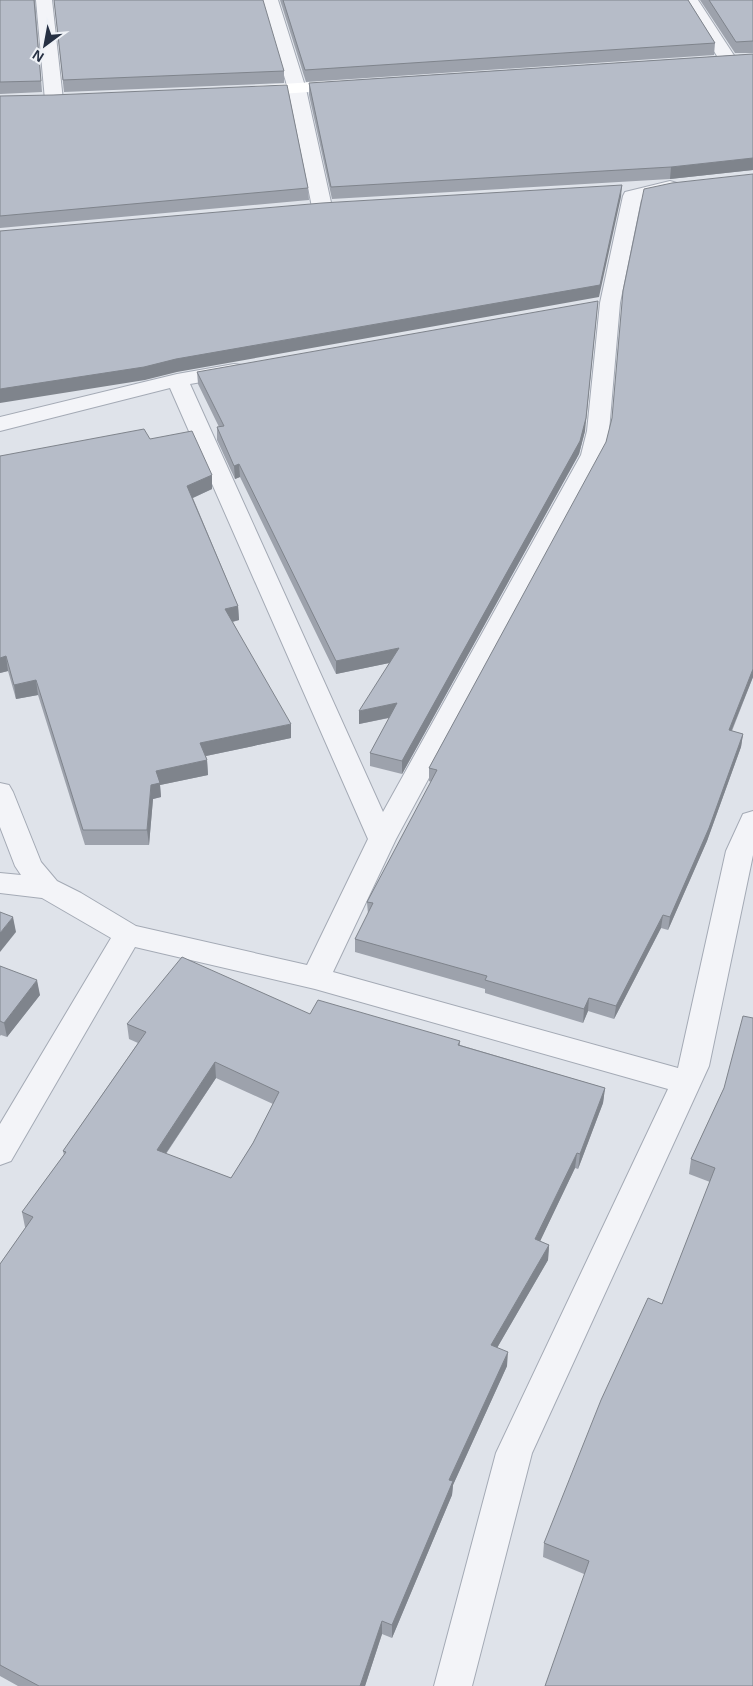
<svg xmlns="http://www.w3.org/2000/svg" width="753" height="1686" font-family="Arial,sans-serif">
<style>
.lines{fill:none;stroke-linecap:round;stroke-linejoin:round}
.street-casing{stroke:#a4aab5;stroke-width:2}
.street{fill:#f3f4f8;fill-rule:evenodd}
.secondary{fill:#fff;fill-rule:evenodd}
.wall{fill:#9da2ac;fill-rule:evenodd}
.shaded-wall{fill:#7f848c}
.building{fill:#b6bcc8;stroke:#7f848c;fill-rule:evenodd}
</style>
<rect width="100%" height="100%" fill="#dfe3ea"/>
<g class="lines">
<g class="street-casing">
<g id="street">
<polygon points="36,0 52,0 63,100 60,104 54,105 48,104 45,100"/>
<polygon points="262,0 278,0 306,89 332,207 329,211 322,213 315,211 312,207 288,89"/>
<polygon points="682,0 698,0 737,60 734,64 728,65 722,64"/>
<polygon points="670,181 677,183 679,187 677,191 641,200 620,303 609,431 603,455 396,839 333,972 678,1068 726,851 743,814 753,811 753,855 709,1066 532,1453 472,1686 434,1686 496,1453 668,1089 315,989 135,947 11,1161 0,1165 0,1124 111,938 42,898 0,893 0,873 21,875 15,866 0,827 0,783 9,785 13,792 41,862 57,881 81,893 136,926 307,965 368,839 170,388 0,431 0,417 177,374 234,364 242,365 245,370 242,375 190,384 383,812 581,455 587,431 600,303 623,196 625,192"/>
</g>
</g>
<use href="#street" class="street"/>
<polygon class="secondary" points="347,80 353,81 356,85 353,89 251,96 245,95 242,91 245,87 251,86"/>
</g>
<g class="wall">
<polygon points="0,0 35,0 42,92 0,94"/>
<polygon points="54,0 284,71 284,83 64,92"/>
<polygon points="280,0 688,0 715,43 714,55 306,82"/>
<polygon points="700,0 753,0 753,53 735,53"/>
<polygon points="753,54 753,170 670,179 332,199 309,95 309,83"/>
<polygon points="0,96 308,188 309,200 0,228"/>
<polygon points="753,174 753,677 732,731 743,734 741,747 707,841 668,930 661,928 614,1019 588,1011 583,1023 485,993 485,989 355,952 355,939 368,914 367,902 431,782 429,781 429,768"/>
<polygon points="197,372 585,431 579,454 402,774 370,766 370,753 389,718 359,724 389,663 336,674 240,477 235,479 217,440 217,427 219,427 198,384"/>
<polygon points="150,439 212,475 212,489 193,498 238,606 239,620 233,622 291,738 206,756 207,760 208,775 160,785 161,797 153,799 149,845 85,845 38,695 16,699 8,671 0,673 0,456"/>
<polygon points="0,966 40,995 7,1037 1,1035 0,1036"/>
<path d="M310,1014L460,1041V1045L605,1088L603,1103L578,1169L575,1168L540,1241L549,1245L548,1260L497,1348L507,1366L453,1485L452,1495L392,1638L382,1634L365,1686H18L0,1676V1264L26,1227H25L22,1212L64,1155L63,1151L138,1043L129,1039L127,1024ZM216,1078L273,1104L253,1143L231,1178L166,1154Z"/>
<polygon points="724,1088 753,1686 584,1574 543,1557 544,1543 662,1304 710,1182 689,1174 691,1159"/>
</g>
<g class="shaded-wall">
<polygon points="753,158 753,170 670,179 671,167"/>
<polygon points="622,185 621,197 599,297 177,372 145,380 0,403 0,389"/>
<polygon points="598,301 585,431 579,454 402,774 402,761"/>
<polygon points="239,464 240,477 235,479 234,466"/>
<polygon points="212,475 212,489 188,500 187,486"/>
<polygon points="238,606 239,620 226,623 225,609"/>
<polygon points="399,648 399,661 336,674 336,661"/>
<polygon points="6,656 8,671 0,673 0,658"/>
<polygon points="753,669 753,677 726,744 729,730"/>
<polygon points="36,680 38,695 16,699 14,685"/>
<polygon points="397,703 397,716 359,724 359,711"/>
<polygon points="291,724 291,738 201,757 200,743"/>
<polygon points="743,734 741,747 707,841 668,930 670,917"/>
<polygon points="207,760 208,775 160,785 161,797 153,799 149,845 147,830 151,785 156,771"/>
<polygon points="663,915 661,928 614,1019 616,1006"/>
<polygon points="13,917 16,932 0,952 0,933"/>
<polygon points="37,980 40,995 7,1037 4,1023"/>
<polygon points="589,998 588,1011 583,1023 584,1009"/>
<polygon points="215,1062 216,1078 158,1165 157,1150"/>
<polygon points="605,1088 603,1103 578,1169 580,1154"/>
<polygon points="577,1153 575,1168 534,1254 535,1239"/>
<polygon points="549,1245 548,1260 490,1360 491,1345"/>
<polygon points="508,1352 507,1366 453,1485 452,1495 392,1638 392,1625 449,1480"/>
<polygon points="382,1621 382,1634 365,1686 360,1686"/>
</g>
<g class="building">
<polygon points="0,0 34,0 41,81 0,82"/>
<polygon points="54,0 263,0 284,71 63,80"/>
<polygon points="283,0 688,0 715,43 305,70"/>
<polygon points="709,0 753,0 753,41 736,42"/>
<polygon points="753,54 753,158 671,167 331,187 309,83"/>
<polygon points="287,85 308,188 0,216 0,96 53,95"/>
<polygon points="753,174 753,669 729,730 743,734 709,828 670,917 663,915 616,1006 589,998 584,1009 485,980 487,976 355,939 373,903 367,902 437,770 429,768 606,442 612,418 623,291 644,189 672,183"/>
<polygon points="622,185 600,285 176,359 144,367 0,389 0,231 322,203"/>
<polygon points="598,301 586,418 580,441 402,761 370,753 397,703 359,711 399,648 336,661 239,464 234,466 217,427 224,426 197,372"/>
<polygon points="144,429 150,439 192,431 212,475 187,486 238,606 225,609 291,724 200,743 207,760 156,771 160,783 151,785 147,830 83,830 36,680 14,685 6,656 0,658 0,456"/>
<polygon points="0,912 13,917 0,933"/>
<path d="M182,957L310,1014L318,1000L460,1041L458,1045L605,1088L580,1154L577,1153L535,1239L549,1245L491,1345L508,1352L449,1480L453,1481L392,1625L382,1621L360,1686H39L0,1665V1264L33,1217L22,1212L66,1152L63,1151L146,1032L127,1024ZM215,1062L279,1092L253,1143L231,1178L157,1150Z"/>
<polygon points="0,966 37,980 4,1023 0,1021"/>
<polygon points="743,1016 753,1018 753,1686 545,1686 589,1561 544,1543 601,1400 648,1298 662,1304 715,1168 691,1159 724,1088"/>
</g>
<g transform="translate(45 45) rotate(212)" stroke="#eff2f7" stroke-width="4" paint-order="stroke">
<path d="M0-4L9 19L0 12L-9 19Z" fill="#263043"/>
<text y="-8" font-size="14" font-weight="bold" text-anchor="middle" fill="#263043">N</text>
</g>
</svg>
